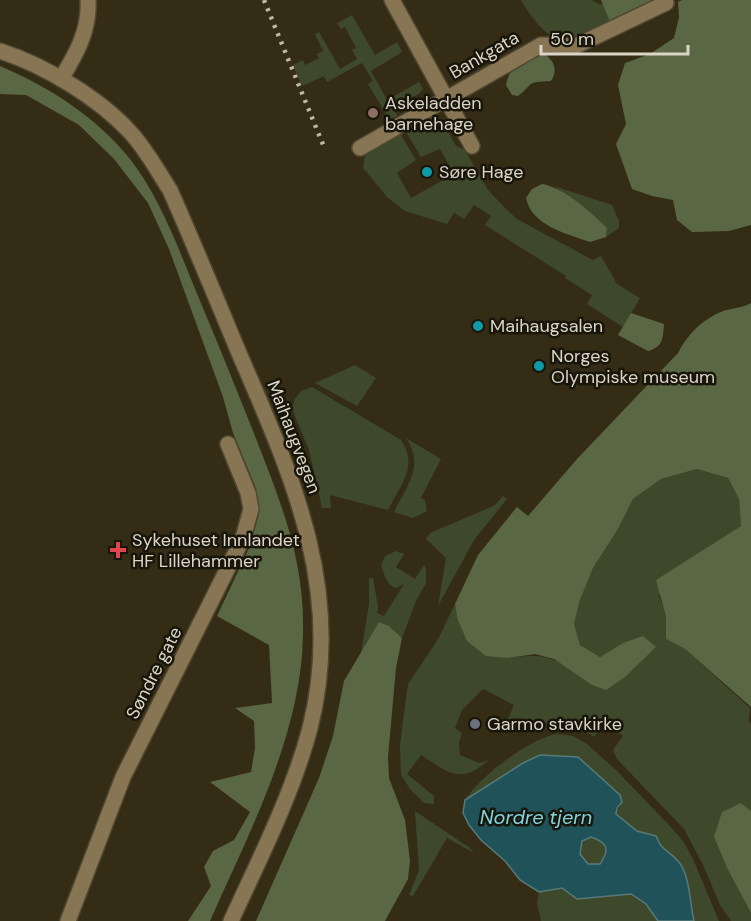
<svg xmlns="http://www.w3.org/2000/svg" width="751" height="921" font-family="'DM Sans',sans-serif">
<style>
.green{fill:#3e492c}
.forest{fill:#5a6745}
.water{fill:#205259;stroke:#58797a;stroke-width:1.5;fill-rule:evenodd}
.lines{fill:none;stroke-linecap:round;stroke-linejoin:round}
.minor-casing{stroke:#4f4731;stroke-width:18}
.minor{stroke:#877554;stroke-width:15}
.rail{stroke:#bdb7a8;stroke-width:4.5;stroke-dasharray:3 6;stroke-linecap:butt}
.education-dot{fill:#8d6e63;stroke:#18150a;stroke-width:2}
.culture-dot{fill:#0f9aa8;stroke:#18150a;stroke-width:2}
.health-dot{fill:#e0444e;stroke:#18150a;stroke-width:2}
.worship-dot{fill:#6b7280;stroke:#18150a;stroke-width:2}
.labels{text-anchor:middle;stroke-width:5;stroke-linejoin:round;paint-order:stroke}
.street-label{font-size:18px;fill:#dad5c7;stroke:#18150a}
.poi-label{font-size:18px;fill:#dad5c7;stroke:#18150a;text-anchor:start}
.water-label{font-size:20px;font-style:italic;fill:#7fd4e0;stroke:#18150a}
</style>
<rect width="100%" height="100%" fill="#342c14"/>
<g class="green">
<path d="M521,0H592L598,4H603L610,22C598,27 583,38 571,40C548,43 531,17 521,0Z"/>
<polygon points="352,15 375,55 397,42 402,52 371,71 387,100 419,82 423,89 419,94 392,107 398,116 389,119 368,84 373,81 362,63 327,82 324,76 302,86 293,65 303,60 305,65 319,58 317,54 323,51 315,34 319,32 340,69 357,59 352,50 356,48 345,27 341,29 337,23"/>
<polygon points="436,116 441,119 456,146 465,150 488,190 506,209 517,219 593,260 601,256 617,284 640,298 623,327 587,304 592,295 565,278 566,276 485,225 491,216 474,205 464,219 454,213 447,224 405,211 388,198 363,168 365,155 400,133 416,160 397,173 411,198 454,174 440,149 421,157 405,130 431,117"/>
<polygon points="554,186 612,205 619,221 619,228 606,237 607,228"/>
<polygon points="355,365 376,378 357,406 315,383"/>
<path d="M312,387L401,440C419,466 400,486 388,510L330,495L331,508H322L309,450L292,409L295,399L301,391Z"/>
<path d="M406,438L441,459L421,498L425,500L427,511L413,518L394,512C407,485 425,466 406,438Z"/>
<path d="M697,469L728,478L739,499L741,526L659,595L666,617V639L685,649L750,708L749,722L751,724V811L741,803L714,837L727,868L751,913V921H731L720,905L704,867L684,829L617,759L613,750L623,736L605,723L594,737C572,721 550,722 524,724L518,730L510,725L508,719L514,705L483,689L462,710L455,728L462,733L459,743L460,755L479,763L489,760C460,785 449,773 421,755L407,774L434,796V804L424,803L410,789L401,775L400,746L403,720L408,684L437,641L455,604L457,618L508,658C553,652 556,660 592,685L623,643L600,657L580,645L574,624L580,600L593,568L618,529L633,499L661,479Z"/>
<polygon points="503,496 507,499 474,540 438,606 446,558 426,539 430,533 484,510 495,505"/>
<path d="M396,551L404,554L396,567L415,579L424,565L426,569V583L416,601L402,638L389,626L361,653L369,604V578H373L378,607L377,613L384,616L404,584L396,588C386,585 385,575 381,566L385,556Z"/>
<path d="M557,734L573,736L587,744L616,770L669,825L683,841L693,859L719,921H694L679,861L660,848L656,836C639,832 628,827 616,814L622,802L578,757L540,755L523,763L465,800C479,777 530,738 557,734Z"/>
<polygon points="415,811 470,848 474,853 447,838 413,896 409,895 419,870"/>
<path d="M591,837C608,843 610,849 601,864H588L580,854L582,841Z"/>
<polygon points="553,888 562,888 577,899 631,894 646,904 658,921 541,921 537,904 539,892"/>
</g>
<g class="forest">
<polygon points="601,0 655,0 610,22"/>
<polygon points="682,0 751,0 751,225 729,231 692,232 677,220 673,200 652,196 632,189 616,144 626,124 618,85 625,63 650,54 674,38 679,17 678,2"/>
<path d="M541,52C553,59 559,68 551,81C525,82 535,83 518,96L512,95L506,85C510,64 524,61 541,52Z"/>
<path d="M0,66C51,88 95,116 130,159C163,201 182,259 203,308C221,351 238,393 255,436C281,503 305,560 303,634C302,733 249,833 210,921H188L211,886L204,867L213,851L234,840L250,812L210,782L251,772L255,748L254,721L235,708L272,703L269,645L217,616L250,546L259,514L255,486L233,433L223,397L169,249L148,203L114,159L79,125L26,95L0,94Z"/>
<path d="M542,184C563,187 592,213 607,228L606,237L590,242C567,234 531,225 526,198L532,189Z"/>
<path d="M751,303V707L685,649L666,639V617L656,580L741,526L739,499L728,478L697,469L661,479L633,499L618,529L593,568L580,600L574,624L580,645L600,657L623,643L643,636L656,647L625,677L606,690L592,685L554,659L535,654L508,658L486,656L467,641L457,618L455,604L478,555L517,507L528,516L577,459L678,353C688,333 703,319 723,311C733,308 742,308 751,303Z"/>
<path d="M631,313L664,324C663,338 663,347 648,351L618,335Z"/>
<polygon points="379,622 389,626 402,638 396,668 388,757 389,778 405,820 410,861 408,879 385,921 256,921 319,778 333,736 344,681"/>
<polygon points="741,803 751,811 751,913 727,868 714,837 722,812"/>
</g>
<path class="water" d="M540,755L578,757L620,795L622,802L617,808L616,814L637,831L656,836C662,852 668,849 678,861C690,874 690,905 694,921H658L646,904L631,894L577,899L562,888L539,892L520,880L505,861L481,840L469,825L463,813L465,800L523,763ZM591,837C608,843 610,849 600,864H588L580,854L582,841Z"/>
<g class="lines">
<g class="minor-casing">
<g id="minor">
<polyline points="392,0 472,146"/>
<path d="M0,51C44,65 99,98 130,132C146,149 157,170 170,190C194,244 216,298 239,353C292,476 345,591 310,728C293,793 259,860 231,921"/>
<path d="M61,79C76,54 90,30 88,0"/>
<polyline points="360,148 541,45 576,46 666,3"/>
<polyline points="68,921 123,777 243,538 251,509 248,493 228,444"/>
</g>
</g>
<use href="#minor" class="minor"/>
<polyline class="rail" points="264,0 324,147"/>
</g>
<circle class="education-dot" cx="373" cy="113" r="6"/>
<g class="culture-dot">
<circle cx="427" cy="172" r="6"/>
<circle cx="478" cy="326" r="6"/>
<circle cx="539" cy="366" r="6"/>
</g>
<path class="health-dot" d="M115 541h6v6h6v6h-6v6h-6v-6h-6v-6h6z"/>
<circle class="worship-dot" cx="475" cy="724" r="6"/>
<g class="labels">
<g class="street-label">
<text transform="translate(484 55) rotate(-30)" y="6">Bankgata</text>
<text transform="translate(294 437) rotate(69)" y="6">Maihaugvegen</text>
<text transform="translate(154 673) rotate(-63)" y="6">Søndre gate</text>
</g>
<g class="poi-label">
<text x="385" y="109">Askeladden<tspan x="385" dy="21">barnehage</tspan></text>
<text x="439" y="178">Søre Hage</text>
<text x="490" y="332">Maihaugsalen</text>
<text x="551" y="362">Norges<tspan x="551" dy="21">Olympiske museum</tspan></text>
<text x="132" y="546">Sykehuset Innlandet<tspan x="132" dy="21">HF Lillehammer</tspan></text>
<text x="487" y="730">Garmo stavkirke</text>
</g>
<g class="water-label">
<text x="536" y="824">Nordre tjern</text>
</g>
</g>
<path d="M541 45v9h147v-9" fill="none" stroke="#dad5c7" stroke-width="3"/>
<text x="550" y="45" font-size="18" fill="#dad5c7" stroke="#18150a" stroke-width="4.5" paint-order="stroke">50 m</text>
</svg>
